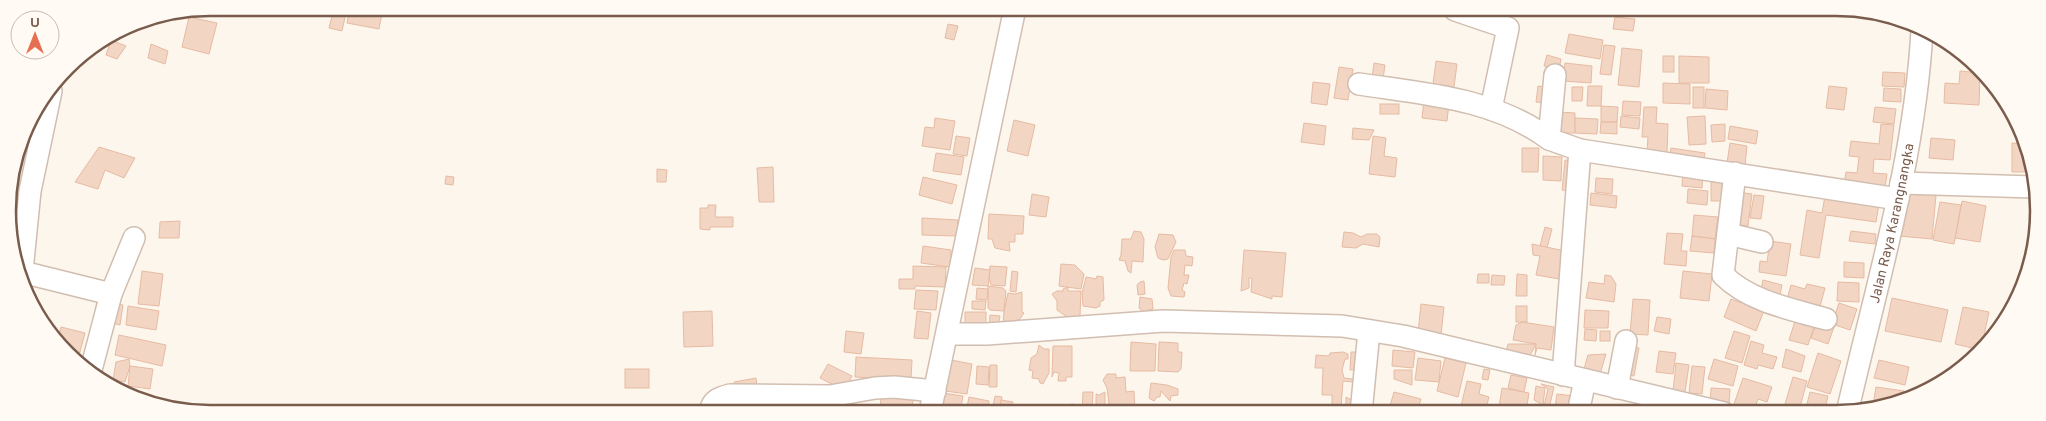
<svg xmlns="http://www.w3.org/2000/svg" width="2046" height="421" font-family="Overpass,sans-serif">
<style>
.building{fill:#f3d5c3;stroke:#e6bba3}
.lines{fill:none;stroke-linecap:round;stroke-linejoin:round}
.minor-casing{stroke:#d1beb0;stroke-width:24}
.minor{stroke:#fff;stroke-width:21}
.labels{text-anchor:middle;stroke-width:4;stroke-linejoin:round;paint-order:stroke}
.street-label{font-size:14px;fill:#7a5c4d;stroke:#fffaf3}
.rim{fill:none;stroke:#7a5c4d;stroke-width:2.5}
</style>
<rect width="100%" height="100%" fill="#fdf6ec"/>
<g class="building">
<polygon points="312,8 347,8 342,31 329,28 332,16 311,11"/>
<polygon points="350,8 383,8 379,29 347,23"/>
<polygon points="189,17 217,23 209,54 182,47"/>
<polygon points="1615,17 1635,19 1633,31 1613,29"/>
<polygon points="948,24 958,26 954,40 945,38"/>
<polygon points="1569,34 1603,40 1600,59 1565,53"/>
<polygon points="111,40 126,46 117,59 106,55"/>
<polygon points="151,44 168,51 165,64 148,58"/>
<polygon points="1604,45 1615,46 1611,75 1600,74"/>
<polygon points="1622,48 1642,50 1639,87 1618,85"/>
<polygon points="1547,55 1561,59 1559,69 1544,66"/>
<rect x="1663" y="56" width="11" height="16"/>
<polygon points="1679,56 1709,57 1709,83 1679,83"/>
<polygon points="1436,61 1457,64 1454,87 1433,84"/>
<polygon points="1374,63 1385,65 1383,79 1372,78"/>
<polygon points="1565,63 1592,66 1591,83 1563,81"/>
<polygon points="1339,67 1353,69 1348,100 1334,98"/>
<polygon points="1960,71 1980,73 1979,105 1944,103 1945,83 1959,84"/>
<polygon points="1883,72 1905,73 1904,87 1882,86"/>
<polygon points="1313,82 1330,84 1327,105 1311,103"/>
<polygon points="1663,83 1690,84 1690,104 1663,103"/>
<polygon points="1538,86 1548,87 1546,103 1536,102"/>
<polygon points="1588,86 1602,86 1601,106 1587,106"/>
<polygon points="1829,86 1847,88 1844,110 1826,108"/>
<polygon points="1572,87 1583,87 1582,101 1572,101"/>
<rect x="1693" y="87" width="11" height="21"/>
<polygon points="1884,88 1901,89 1901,102 1883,101"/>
<polygon points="1706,89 1728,91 1727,110 1705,108"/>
<polygon points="1424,100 1449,103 1447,121 1422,118"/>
<polygon points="1623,101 1641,102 1640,116 1622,115"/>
<rect x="1380" y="104" width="19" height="10"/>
<polygon points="1601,106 1618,107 1617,122 1601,122"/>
<polygon points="1644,107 1657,107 1656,123 1668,124 1667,153 1647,152 1648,137 1642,137"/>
<polygon points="1875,107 1896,109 1894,124 1873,122"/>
<polygon points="1558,112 1575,113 1575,133 1557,133"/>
<polygon points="1621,116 1640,118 1639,129 1620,127"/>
<polygon points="1705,116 1706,144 1689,145 1687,117"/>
<polygon points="935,118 955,121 950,150 922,146 925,127 934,128"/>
<polygon points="1575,118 1598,119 1597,134 1575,133"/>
<polygon points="1014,120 1035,125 1028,156 1007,151"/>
<polygon points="1601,122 1617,122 1617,134 1600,133"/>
<polygon points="1304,123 1326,126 1324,145 1301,142"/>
<polygon points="1725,124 1725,141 1712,142 1711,125"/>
<polygon points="1881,124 1894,125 1890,160 1874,159 1873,173 1887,174 1885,188 1844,184 1846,172 1857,173 1859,157 1849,156 1851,141 1879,144"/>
<polygon points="1730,126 1758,131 1756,144 1728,139"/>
<polygon points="1353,128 1374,130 1369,140 1352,139"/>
<polygon points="956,136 970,138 967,156 953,154"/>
<polygon points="1373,136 1386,138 1384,156 1397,158 1395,177 1369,174"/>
<polygon points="1931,138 1955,140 1953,160 1929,158"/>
<polygon points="1730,143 1747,146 1745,165 1727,163"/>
<polygon points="2012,143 2024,144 2032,158 2032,172 2012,172"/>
<polygon points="99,147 135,158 124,178 105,170 98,189 75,182"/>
<polygon points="1522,148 1539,148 1538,172 1522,172"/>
<polygon points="1671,148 1705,153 1703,165 1669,160"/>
<polygon points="936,153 964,157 961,175 933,171"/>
<polygon points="1543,156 1562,157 1561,181 1543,180"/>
<polygon points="1565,160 1576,161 1572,191 1562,190"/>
<polygon points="773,167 774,202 759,202 757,168"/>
<polygon points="657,169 667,170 666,182 657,182"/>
<polygon points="1683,170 1703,172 1702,188 1682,186"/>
<polygon points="446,176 454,177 453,185 445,184"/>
<polygon points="923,177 957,185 952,204 919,195"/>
<polygon points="1596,178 1613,179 1612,194 1595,192"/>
<polygon points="1711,182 1724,182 1723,201 1711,201"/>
<polygon points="1688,189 1708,191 1707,205 1687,203"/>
<polygon points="1736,192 1752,194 1748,226 1731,224"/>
<polygon points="1907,192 1936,195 1932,239 1899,236 1900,225 1904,226"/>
<polygon points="1591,193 1617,196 1616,208 1590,205"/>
<polygon points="1032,194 1049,197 1046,217 1029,215"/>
<polygon points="1754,195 1764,196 1761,219 1750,218"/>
<polygon points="1825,196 1880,198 1876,222 1826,215 1819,258 1800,255 1807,210 1822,213"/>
<polygon points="1962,201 1986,206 1980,242 1955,238"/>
<polygon points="1940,202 1961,205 1954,244 1933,240"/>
<polygon points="708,205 716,205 715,217 733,217 733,227 710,227 710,230 700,229 700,208 708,208"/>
<polygon points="989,214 1024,216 1023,234 1015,234 1015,242 1009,242 1010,251 995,248 992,239 988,239"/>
<polygon points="1694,215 1718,217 1715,239 1692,236"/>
<polygon points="922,218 958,220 957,236 922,235"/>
<polygon points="180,221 179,238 159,238 160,222"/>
<polygon points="1545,227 1552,229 1547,248 1540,246"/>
<polygon points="1134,231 1141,232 1144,239 1143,262 1132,261 1131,273 1128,271 1125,261 1119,260 1121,255 1122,239 1131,239"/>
<polygon points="1851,231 1876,234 1875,244 1849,241"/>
<polygon points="1344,232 1353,233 1361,237 1367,234 1377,234 1380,237 1379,247 1363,244 1356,248 1342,247"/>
<polygon points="1667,233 1683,234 1681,251 1687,251 1686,266 1664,264"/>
<polygon points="1159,234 1173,235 1176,242 1168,259 1163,260 1158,258 1155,247"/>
<polygon points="1692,236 1715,239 1714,253 1690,251"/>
<polygon points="1770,241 1791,244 1786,276 1759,272 1760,261 1767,262"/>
<polygon points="1532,244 1565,251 1559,279 1536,275 1540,256 1533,255"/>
<polygon points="923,246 951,250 950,267 921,263"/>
<polygon points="1174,250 1185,250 1186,256 1193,257 1192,266 1185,265 1184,275 1189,275 1187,284 1184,283 1182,290 1185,292 1184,297 1171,296 1168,288 1171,257"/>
<polygon points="1244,250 1286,253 1282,297 1272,296 1272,299 1251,292 1252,278 1249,278 1249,288 1241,291"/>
<polygon points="1844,262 1864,263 1864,278 1844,277"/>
<polygon points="1061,264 1075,265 1084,274 1081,289 1059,286"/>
<polygon points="913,266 946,267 945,287 915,286 915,289 899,289 899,279 913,279"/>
<polygon points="990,266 1007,267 1005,286 991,285 989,278"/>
<polygon points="975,268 990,270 988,286 972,285"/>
<polygon points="142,271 163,274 159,306 138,304"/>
<polygon points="1012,271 1018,272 1016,292 1010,291"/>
<polygon points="1683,271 1712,274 1709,301 1680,298"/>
<polygon points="1478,274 1489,274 1489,283 1477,283"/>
<polygon points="1517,274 1527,275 1527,296 1516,296"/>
<polygon points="1492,275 1505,276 1504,285 1491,285"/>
<polygon points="1605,275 1611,276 1616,284 1614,302 1586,298 1589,282 1604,284"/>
<polygon points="1097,276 1103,277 1104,300 1100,302 1100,306 1096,308 1083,306 1082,293 1086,277 1096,279"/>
<polygon points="1763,280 1782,285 1779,300 1760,295"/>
<polygon points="1144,281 1145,294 1138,295 1137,285 1140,282"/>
<polygon points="1838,282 1859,283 1859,302 1837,301"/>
<polygon points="1807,284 1825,288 1818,314 1787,299 1791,285 1805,289"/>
<polygon points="988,286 1003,288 1006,291 1004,311 990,310 988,308"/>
<polygon points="1068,287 1068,291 1081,291 1080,316 1076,319 1070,319 1057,310 1057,301 1052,294 1057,291 1063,291 1063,289"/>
<polygon points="977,288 988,289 987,300 976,299"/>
<polygon points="916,290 938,291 936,310 914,309"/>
<polygon points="1022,292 1022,312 1024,313 1019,320 1011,321 1009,326 1003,326 1004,311 1008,293 1015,294"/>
<polygon points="1140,297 1152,299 1153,309 1148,310 1146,314 1139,308"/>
<polygon points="1892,298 1948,310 1941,342 1885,331"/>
<polygon points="1633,299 1650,300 1648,335 1630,334"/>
<polygon points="1731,299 1745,304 1747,301 1765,308 1756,331 1724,317"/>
<polygon points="97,301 123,305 120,325 94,319"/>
<polygon points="972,301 986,301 985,310 972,309"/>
<polygon points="1839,303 1857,309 1850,330 1832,324"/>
<polygon points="1421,304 1444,307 1441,335 1418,333"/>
<polygon points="128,306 159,311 156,330 126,325"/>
<rect x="1516" y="306" width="11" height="16"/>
<polygon points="1963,307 1989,312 1981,350 1955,344"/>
<polygon points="1585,310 1609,311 1608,328 1584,328"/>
<polygon points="712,311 713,346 684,347 683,312"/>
<polygon points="917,311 931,313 928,339 914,338"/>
<polygon points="965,312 986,312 986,329 965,328"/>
<polygon points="990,315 1000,316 998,328 989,329"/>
<polygon points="1657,317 1671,319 1669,334 1654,331"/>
<polygon points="1795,321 1814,327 1808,345 1789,340"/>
<polygon points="1817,321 1834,327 1828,344 1811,338"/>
<polygon points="1522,322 1554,327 1551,350 1537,348 1535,355 1536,344 1513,340 1516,325"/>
<polygon points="61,327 85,333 78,359 57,343"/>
<polygon points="1585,329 1597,330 1596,341 1584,340"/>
<polygon points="846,331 864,333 861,354 844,352"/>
<rect x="1600" y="331" width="10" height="10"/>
<polygon points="1734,331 1750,336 1742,363 1725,358"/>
<polygon points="119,335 166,345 162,366 115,355"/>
<polygon points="1751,341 1764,345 1762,353 1777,357 1773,369 1758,365 1757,369 1744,365"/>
<polygon points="1131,342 1156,344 1155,371 1130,371"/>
<polygon points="1159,342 1178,343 1178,352 1182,352 1181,369 1178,372 1158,371"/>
<polygon points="1615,343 1639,348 1634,376 1609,371"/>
<polygon points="1508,344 1536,344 1527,361 1505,356"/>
<polygon points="1039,345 1044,349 1049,349 1049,373 1043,384 1040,383 1039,379 1032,378 1033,371 1029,370 1031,358 1037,354"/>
<polygon points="1053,346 1072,346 1072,377 1066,377 1066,381 1058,381 1059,373 1054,372 1052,377"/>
<polygon points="1786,349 1805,356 1801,372 1782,367"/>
<polygon points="1393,350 1415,352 1413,368 1392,366"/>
<polygon points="1659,351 1676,353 1673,374 1656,372"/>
<polygon points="1343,352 1348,354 1348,359 1345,359 1342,370 1344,378 1352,379 1352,382 1343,381 1341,408 1336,407 1335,410 1332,410 1332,395 1322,395 1323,368 1315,368 1316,355 1329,356 1330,353"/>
<polygon points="1351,352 1360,352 1359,370 1350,370"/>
<polygon points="1818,353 1841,361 1830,394 1807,387"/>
<polygon points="1606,354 1600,374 1584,369 1588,355"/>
<polygon points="856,357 912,360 911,380 855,377"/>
<polygon points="1418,358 1441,361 1439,382 1415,380"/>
<polygon points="1445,358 1466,363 1458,397 1437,391"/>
<polygon points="129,359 130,366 125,382 113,380 116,362"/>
<polygon points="1714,359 1738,366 1733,386 1708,379"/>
<polygon points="951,360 972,364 967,394 945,391"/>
<polygon points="1879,360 1909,367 1905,385 1874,378"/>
<polygon points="1676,363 1689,365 1685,392 1673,391"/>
<polygon points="828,364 852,376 845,391 820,378"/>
<polygon points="990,365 997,365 997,387 989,387"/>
<polygon points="130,366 153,369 150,389 128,386"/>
<polygon points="977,366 989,367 988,385 976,384"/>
<polygon points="1692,366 1705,367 1702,394 1689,393"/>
<rect x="625" y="369" width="24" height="19"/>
<polygon points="1484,369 1490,370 1488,380 1482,379"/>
<polygon points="1394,370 1412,370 1412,385 1394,379"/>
<polygon points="1107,374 1116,374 1116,378 1125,377 1126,392 1134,391 1135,409 1132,412 1119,412 1120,405 1109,404 1107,388 1103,380"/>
<polygon points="1511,375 1527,378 1524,392 1508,388"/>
<polygon points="1793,377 1807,381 1800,407 1785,404"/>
<polygon points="756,378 758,394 737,398 734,382"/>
<polygon points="1743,378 1772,387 1767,402 1758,399 1753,413 1733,407"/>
<polygon points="1467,381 1481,384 1479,394 1489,397 1485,412 1461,406"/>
<polygon points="1151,383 1167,385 1178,389 1178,395 1171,396 1170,401 1161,391 1160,397 1157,397 1154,401 1149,398"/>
<polygon points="1541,384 1554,387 1548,413 1533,413 1535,404 1544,406 1548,389"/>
<polygon points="1536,386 1545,388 1543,405 1534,400"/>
<polygon points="1876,387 1904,391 1903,399 1873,405"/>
<polygon points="1502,388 1529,393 1526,411 1499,407"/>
<polygon points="1711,388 1730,389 1729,405 1710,404"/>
<polygon points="882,390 914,395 911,412 880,407"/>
<polygon points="1083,392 1093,392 1092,412 1066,412 1066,405 1073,404 1082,411"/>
<polygon points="1105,392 1105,410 1109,410 1111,407 1117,408 1116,412 1096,412 1096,394 1099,395"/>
<polygon points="1394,392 1421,399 1417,413 1405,413 1389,409"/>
<polygon points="1810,392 1828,396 1824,412 1806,408"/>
<polygon points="943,393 963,396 960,412 939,412"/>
<polygon points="1557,394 1574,396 1572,413 1554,413"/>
<polygon points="995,396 1002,397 1000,412 992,412"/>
<polygon points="969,397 989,401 987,412 966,412"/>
<polygon points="1346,397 1353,401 1359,413 1346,413"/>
<polygon points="1001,400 1013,402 1011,411 1013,412 999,412"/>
<rect x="594" y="409" width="25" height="3"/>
</g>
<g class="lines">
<g class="minor-casing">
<g id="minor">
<polyline points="1455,10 1508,28 1491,109"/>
<polyline points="1555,75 1549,139 1580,150 1898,199"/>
<path d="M1359,84C1425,94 1494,98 1549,139"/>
<path d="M1735,173L1723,275C1749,301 1790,309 1826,319"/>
<polyline points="1901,183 2034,187"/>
<polyline points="1728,234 1762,242"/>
<polyline points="18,271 111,294 91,370"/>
<polyline points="21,281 30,191 51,91"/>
<polyline points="111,294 134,238"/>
<polyline points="948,334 987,334 1163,321 1342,326 1403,336 1724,413"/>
<polyline points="1563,375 1580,150"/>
<polyline points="1617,388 1626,341"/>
<path d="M710,412C712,400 719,398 730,395L830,396L875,388L894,387L935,391"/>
<polyline points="930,412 1015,8"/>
<polyline points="1361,413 1369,331"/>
<polyline points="1578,413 1585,380"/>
<path id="s1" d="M1847,413C1876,286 1915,160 1922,30"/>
</g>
</g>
<use href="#minor" class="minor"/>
</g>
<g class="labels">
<g class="street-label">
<text dy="5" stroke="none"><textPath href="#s1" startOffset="195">Jalan Raya Karangnangka</textPath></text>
</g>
</g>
<path d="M0 0H2046V421H0ZM210 16H1836A194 194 0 0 1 2030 210V211A194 194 0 0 1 1836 405H210A194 194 0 0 1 16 211V210A194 194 0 0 1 210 16Z" fill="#fffaf3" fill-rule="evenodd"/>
<path class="rim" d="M210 16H1836A194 194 0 0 1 2030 210V211A194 194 0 0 1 1836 405H210A194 194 0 0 1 16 211V210A194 194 0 0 1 210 16Z"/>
<g transform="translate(35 35)"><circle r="24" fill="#fffaf3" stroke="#cabbb1"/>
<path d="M0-4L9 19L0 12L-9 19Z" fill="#e76f51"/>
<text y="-8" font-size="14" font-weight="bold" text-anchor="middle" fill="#7a5c4d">U</text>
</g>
</svg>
